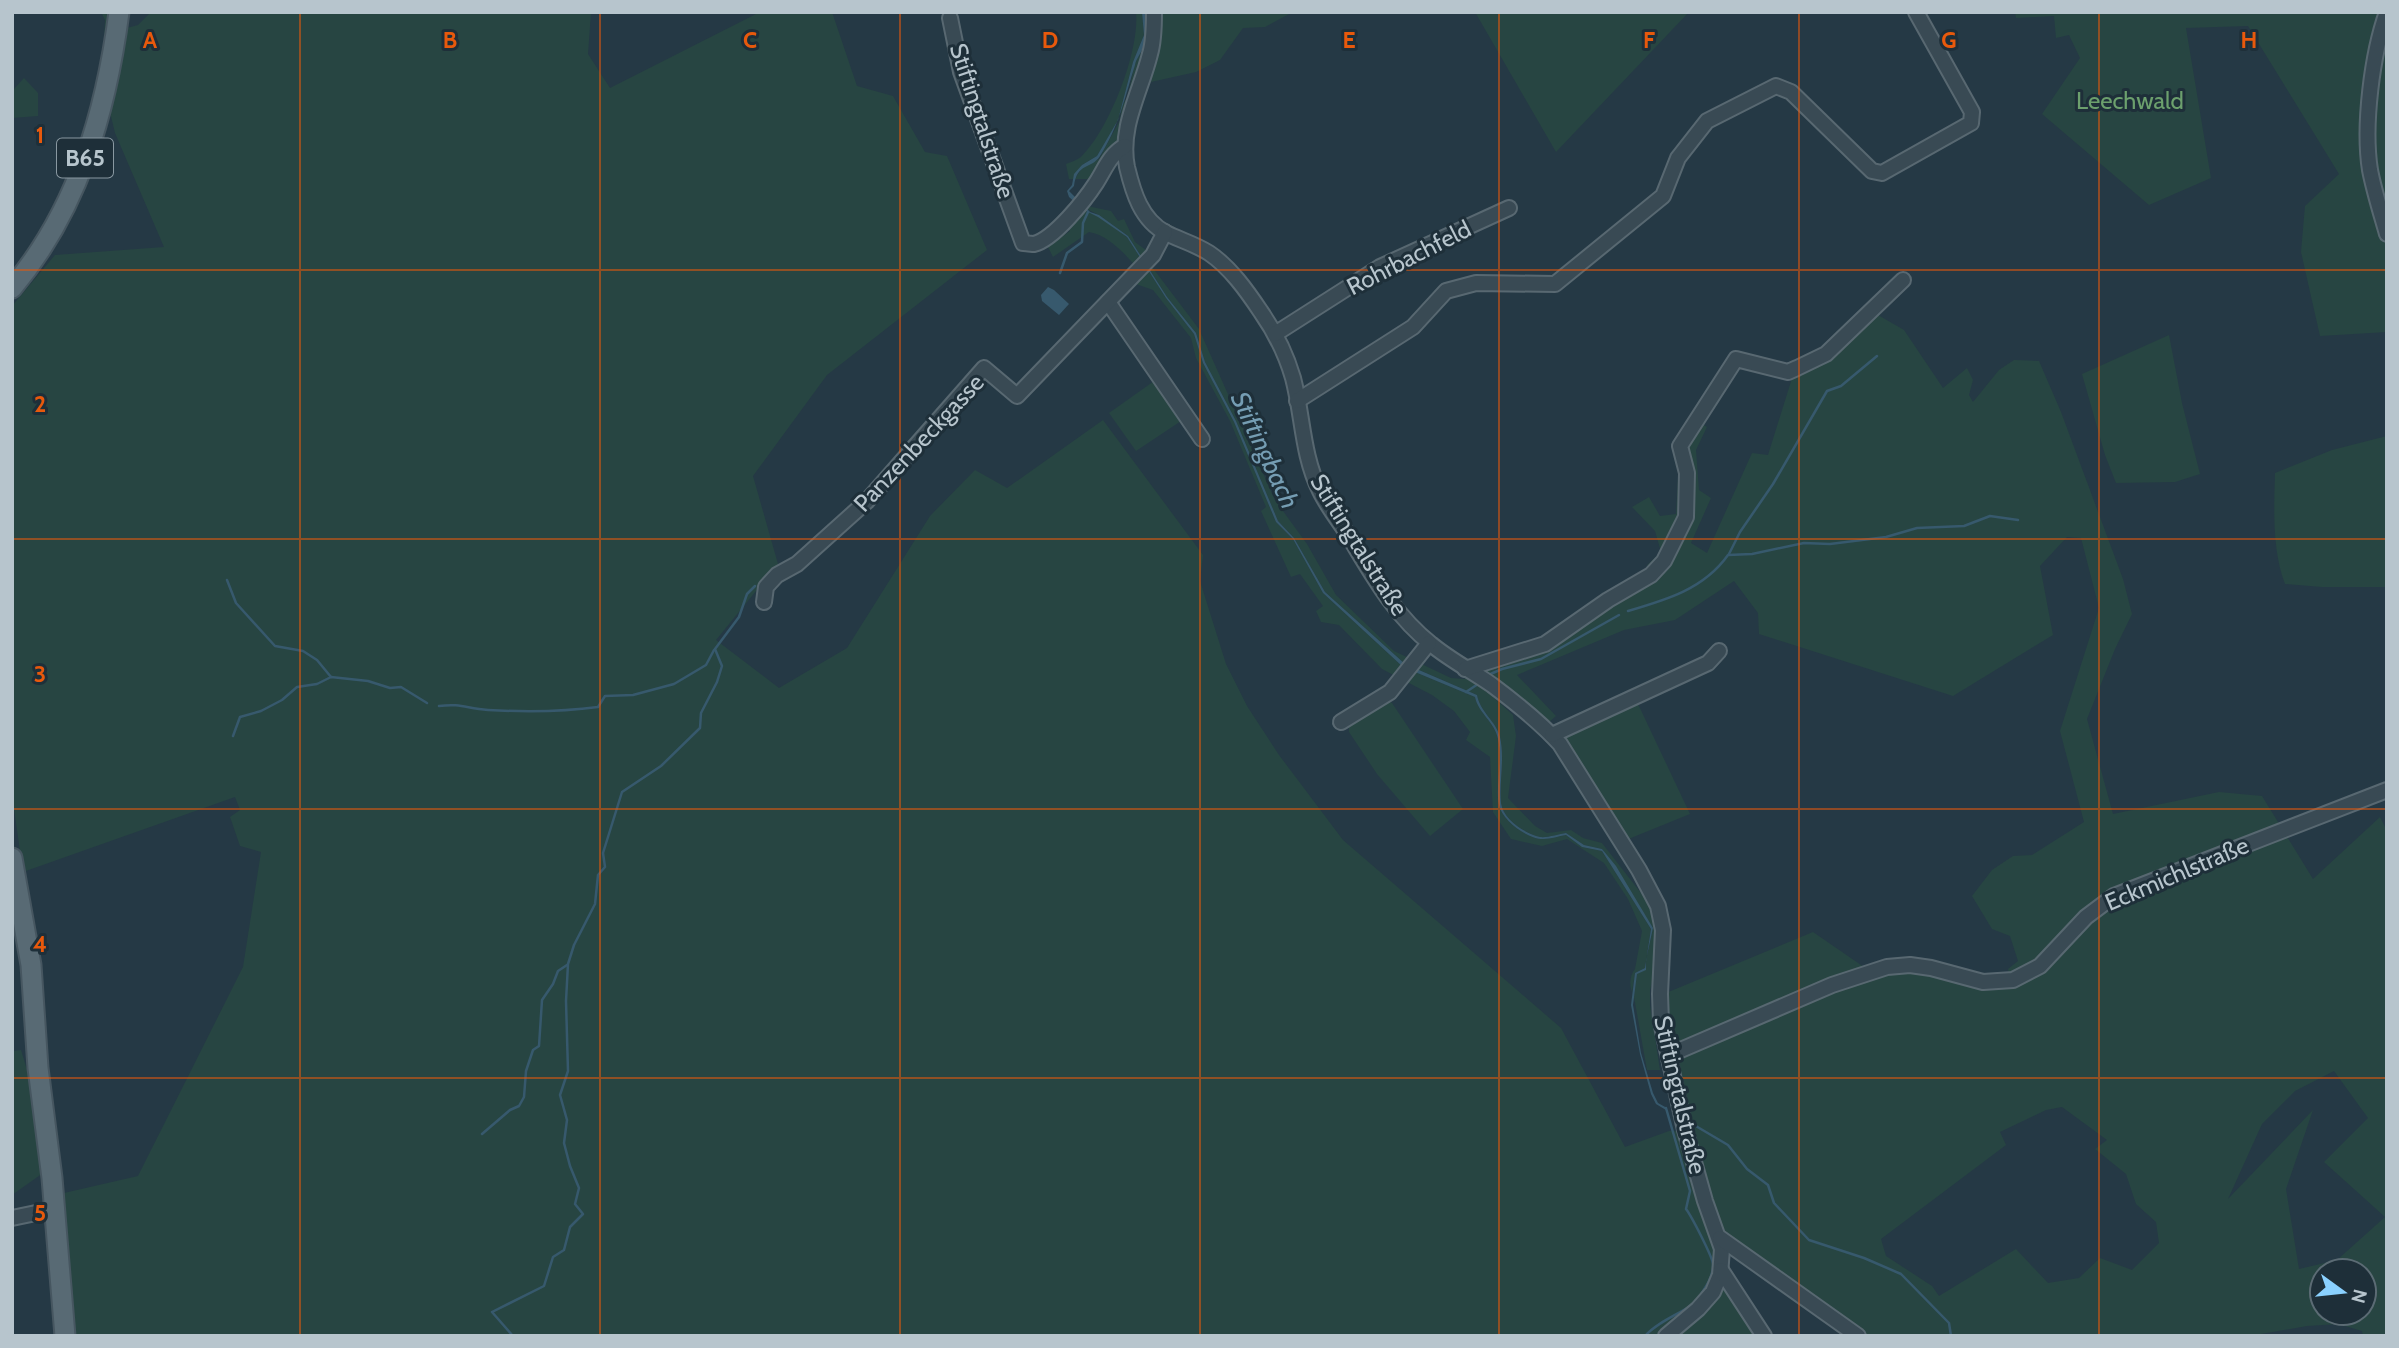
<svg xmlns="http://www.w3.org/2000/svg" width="2399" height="1348" font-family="Cabin,sans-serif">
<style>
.green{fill:#274542;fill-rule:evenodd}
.water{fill:#37596d}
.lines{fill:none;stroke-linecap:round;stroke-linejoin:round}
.stream{stroke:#37596d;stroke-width:2.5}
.minor-casing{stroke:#586871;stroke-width:18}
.major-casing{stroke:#465660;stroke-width:23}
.minor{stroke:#394a54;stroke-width:14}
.major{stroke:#586a74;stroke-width:19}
.grid{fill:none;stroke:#e8590c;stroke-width:2;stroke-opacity:0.55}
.labels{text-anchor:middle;stroke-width:6;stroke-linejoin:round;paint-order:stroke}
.shield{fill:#1e2f39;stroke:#8998a1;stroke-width:2}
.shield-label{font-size:23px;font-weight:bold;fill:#b7c5cd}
.park-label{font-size:24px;fill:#6ca06d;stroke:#1e2f39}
.street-label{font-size:24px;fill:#b7c5cd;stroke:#1e2f39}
.water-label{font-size:26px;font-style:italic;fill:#759db3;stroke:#1e2f39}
.grid-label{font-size:23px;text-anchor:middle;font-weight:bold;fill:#e8590c;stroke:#1e2f39;stroke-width:6;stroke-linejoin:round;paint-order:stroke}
</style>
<rect width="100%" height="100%" fill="#253945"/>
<g class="green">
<path d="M101,12H125L123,29L138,25L151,12H591L588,54L610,88L760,12H832L857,86L893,96L925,152L947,156L987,250L827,375L753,476L778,564L716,640L779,688L847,648L930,516L975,470L1007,488L1103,420L1203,555L1200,581L1226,664L1247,706L1279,755L1343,840L1561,1028L1625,1147L1669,1131H1680L1698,1164L1702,1155L1697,1153L1667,1028L1666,993L1813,932L1877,976L1903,971L1938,976L1982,989L2012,987L2008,969L2018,961L2010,936L1992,929L1972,896L1992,870L2013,856L2032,855L2084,822L2060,731L2099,608L2081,538L2067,537L2040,566L2053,635L1953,696L1759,634L1758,613L1734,581L1675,620L1624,630L1517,675L1556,716L1548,723L1502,686L1493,697L1513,715L1516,736L1508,798L1535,826L1547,833L1571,830L1583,838L1602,843L1651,906L1657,928V964L1650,990V1005L1660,1070H1647L1634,997L1637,974L1646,969V960L1653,928L1602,849L1584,845L1566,833C1559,834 1547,838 1540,837C1524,833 1503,819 1501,803C1499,781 1505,759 1500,738C1496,721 1480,712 1477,695L1405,664L1325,592L1294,538L1278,521L1236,421L1205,362L1196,333L1167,297L1128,236L1099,215L1085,208L1087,206L1111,211L1118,221L1124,219L1135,242L1150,253L1146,259L1199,329L1275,500L1307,544L1336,595L1394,651L1451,678L1464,679L1610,605L1656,579L1647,565L1661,552L1655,531L1632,507L1649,497L1660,516L1676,514L1678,478L1692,476L1687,447L1699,422L1707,427L1696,450L1699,490L1711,498L1691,543L1707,553L1752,453L1768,455L1793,375L1827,359L1878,315L1904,330L1943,388L1967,368L1973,380L1969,395L1973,402L1999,370L2014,360L2039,361L2061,412L2123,579L2132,614L2115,649L2087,719L2113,814L2219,792L2262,796L2313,879L2380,817L2387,831V1336H2363L2362,1331L2338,1324L2307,1326L2250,1336H1868L1786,1279L1715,1241L1729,1273L1771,1336H74L64,1193L138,1176L243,967L261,852L240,846L230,817L240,810L235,797L23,872L12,795V306L55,255L164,247L115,133L102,79L105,20ZM2334,1071L2368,1118L2324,1162L2385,1217L2337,1260L2299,1269L2286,1189L2313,1110L2228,1199L2262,1124L2295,1091ZM2062,1107L2107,1140L2095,1149L2126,1174L2136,1204L2156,1222L2159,1243L2132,1270L2100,1258L2079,1278L2048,1283L2016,1249L1939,1296L1932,1286L1886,1256L1881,1239L2006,1145L2000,1132L2046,1110ZM2322,1271H2364V1313H2322Z"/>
<path d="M1136,12H1142L1144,35L1133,62L1118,120L1097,156L1082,165L1073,179H1069L1066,164C1071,162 1077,160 1081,157C1109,130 1140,51 1136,12Z"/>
<polygon points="1145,12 1149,12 1148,49 1132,86 1119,144 1093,179 1075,179 1083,166 1099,159 1120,120 1122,106 1128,96 1135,62 1143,50 1145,35"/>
<polygon points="1161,12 1293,12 1265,27 1243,28 1220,60 1196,72 1151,82"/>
<polygon points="1475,12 1689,12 1556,152"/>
<polygon points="2015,12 2387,12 2387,332 2320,336 2301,252 2305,206 2339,174 2248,26 2186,28 2211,178 2149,205 2042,114 2080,58 2069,35 2056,38 2054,16 2016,18"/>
<polygon points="24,78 38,93 38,116 12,118 14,89"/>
<path d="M1084,210L1098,216L1127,237L1166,298L1194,334L1203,363L1234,422L1276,522L1293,539L1323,593L1403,667L1475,697C1478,713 1495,722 1498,739C1503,761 1495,787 1499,805C1502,821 1529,840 1544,839C1551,839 1559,836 1566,835L1582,847L1602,851L1651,929L1645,968L1635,973L1632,992C1629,985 1630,975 1635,969L1642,931L1628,899L1604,863L1567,839L1542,846L1511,839L1493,812L1490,757L1466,740L1470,732L1454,711L1432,695L1382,669L1339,625L1321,622L1316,611L1323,606L1300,574L1291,577L1261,511L1266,507L1230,421L1196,358L1191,338L1153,290L1133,283L1142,273C1128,258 1110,235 1089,232L1053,257L1048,247L1070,231L1068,228Z"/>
<polygon points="2169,335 2182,403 2200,474 2175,482 2116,483 2105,455 2082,374"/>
<polygon points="1157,379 1184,419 1136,451 1109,413"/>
<path d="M2387,436V587H2322L2285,584C2272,550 2274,509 2275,473L2332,450Z"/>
<polygon points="1386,700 1392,703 1463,809 1430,836 1377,774 1349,732 1349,725"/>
<polygon points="1638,704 1690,814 1626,840 1565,741 1572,729"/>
<polygon points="21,1050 34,1093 43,1173 12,1195 12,1051"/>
</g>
<g class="water">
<path d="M1142,12H1145C1145,24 1147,39 1142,50C1140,55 1136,59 1135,65C1125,97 1119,126 1100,156C1091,170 1077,162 1074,186L1069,191L1090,212L1099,215L1128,236L1167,297L1196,333L1205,362L1236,421L1278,521L1294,538L1325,592L1405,664L1477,695C1480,712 1496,721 1500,737C1505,759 1499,781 1501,803C1503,819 1524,833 1540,837C1547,838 1559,834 1566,833L1584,845L1602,849L1616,866L1653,928L1646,960V970L1637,974L1633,1005L1641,1053L1653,1093L1658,1103L1667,1108L1666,1110L1656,1104L1651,1094L1640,1054L1631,1005L1635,973L1645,968L1651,929L1602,851L1582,847L1566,835C1559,836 1551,839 1544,839C1529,840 1502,821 1499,805C1495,787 1503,761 1498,739C1495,722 1478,713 1475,697L1403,667L1323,593L1293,539L1276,522L1234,422L1203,363L1194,334L1166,298L1127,237L1098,217L1084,210L1069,197L1067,191L1072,185L1074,174L1082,165L1097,156L1118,120L1133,62L1144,35Z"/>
<polygon points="1048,287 1054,290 1069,304 1059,315 1042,301 1041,295"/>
</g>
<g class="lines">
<g class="stream">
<polyline points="1060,273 1067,253 1082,242 1083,223 1088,212"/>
<polyline points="1729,554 1740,532 1773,484 1827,391 1841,386 1877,356"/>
<polyline points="227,580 236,603 275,646 303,651 317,660 331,677"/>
<path d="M1628,611C1666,600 1704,589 1728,555L1752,554L1804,543L1830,544L1886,537L1917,528L1964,526L1990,516L2018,520"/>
<polyline points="1486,676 1502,669 1541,659 1619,615"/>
<polyline points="1466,692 1478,684"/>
<path d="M439,706C462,703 467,709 488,710C525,712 561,712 598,707L605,696L633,695L674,684L706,665L714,650"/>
<polyline points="233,736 240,717 261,711 282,700 297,687 317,684 331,677 368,681 390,688 401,687 427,703"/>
<path d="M1666,1108L1690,1191L1686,1209C1692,1217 1712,1256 1713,1264C1714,1277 1703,1291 1697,1300"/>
<polyline points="1689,1122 1728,1145 1747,1169 1768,1185 1774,1203 1809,1240 1864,1258 1901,1274 1949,1323 1951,1336"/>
<polyline points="482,1134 510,1110 519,1106 524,1097 526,1071 533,1050 539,1046 542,1000 553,984 558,971 567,965"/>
<polyline points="513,1336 492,1312 544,1286 553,1257 564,1250 570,1227 583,1214 575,1204 579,1188 570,1166 564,1143 567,1120 560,1095 568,1071 566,1001 568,964 574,945 595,904 598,875 605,867 603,853 622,792 661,766 700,728 701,713 717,682 722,666 715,649 739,617 747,594 755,586"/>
<path d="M1645,1336C1656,1323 1677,1315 1692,1305"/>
</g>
<g class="minor-casing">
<g id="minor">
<path d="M1154,12C1154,26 1154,41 1150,54C1141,91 1119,127 1127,167C1133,192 1141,220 1166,233C1180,240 1195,244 1209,253C1230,267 1247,291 1261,312C1275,332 1286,354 1293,378C1303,416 1302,455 1320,491C1327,506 1339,521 1348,535C1372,574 1394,615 1431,644C1450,660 1472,671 1492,685C1516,703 1540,722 1560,744L1639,870L1658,906L1663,930L1660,994L1661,1022L1685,1130L1705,1201L1722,1249L1720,1275L1713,1292L1698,1309L1666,1336"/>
<path d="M2387,12C2372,54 2363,126 2370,170C2374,191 2381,213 2387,234"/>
<path d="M950,18L961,72L1023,243C1024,243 1033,244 1034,244C1054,239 1085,200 1096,183C1105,169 1110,154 1125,146"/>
<polyline points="1108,302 1202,439"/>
<polyline points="1275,334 1380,267 1509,208"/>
<polyline points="1297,401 1413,327 1446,291 1476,283 1555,284 1663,196 1678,158 1707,121 1776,86 1791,92 1872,171 1882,173 1971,123 1972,112 1916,12"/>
<polyline points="764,602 766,587 777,575 797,564 867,501 984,368 1017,396 1153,255 1165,232"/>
<polyline points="1465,669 1545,644 1608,600 1651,575 1664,561 1686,517 1687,473 1680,446 1736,359 1788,372 1797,368 1826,354 1903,280"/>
<polyline points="1341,722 1390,692 1429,643"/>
<polyline points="1552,735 1708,663 1719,651"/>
<polyline points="1669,1055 1832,985 1887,967 1910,965 1931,968 1983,982 2013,980 2040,966 2086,917 2114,896 2387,790"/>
<polyline points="12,1218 55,1209"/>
<polyline points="1720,1238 1858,1336"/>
<polyline points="1721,1270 1764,1336"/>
</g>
</g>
<g class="major-casing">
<g id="major">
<path d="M12,288C78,210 106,112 119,12"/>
<polyline points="12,858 31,965 38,1068 52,1178 65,1336"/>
</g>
</g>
<use href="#minor" class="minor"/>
<use href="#major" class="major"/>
</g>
<path class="grid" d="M300,12V1336M600,12V1336M900,12V1336M1200,12V1336M1499,12V1336M1799,12V1336M2099,12V1336M12,270H2387M12,539H2387M12,809H2387M12,1078H2387"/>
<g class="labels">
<rect class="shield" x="57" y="138.5" width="56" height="39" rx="5"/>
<g class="shield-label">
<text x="85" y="166">B65</text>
</g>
<g class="park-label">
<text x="2130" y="109">Leechwald</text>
</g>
<g class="street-label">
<text transform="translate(982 121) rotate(72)" y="8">Stiftingtalstraße</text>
<text transform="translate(1409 258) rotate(-27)" y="8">Rohrbachfeld</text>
<text transform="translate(919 443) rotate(-47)" y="8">Panzenbeckgasse</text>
<text transform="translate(1359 545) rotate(58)" y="8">Stiftingtalstraße</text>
<text transform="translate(2177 874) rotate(-23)" y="8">Eckmichlstraße</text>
<text transform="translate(1680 1095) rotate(77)" y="8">Stiftingtalstraße</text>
</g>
<g class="water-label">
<text transform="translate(1265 450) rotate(65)" y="9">Stiftingbach</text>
</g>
</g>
<g class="grid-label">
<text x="150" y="48">A</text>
<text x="450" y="48">B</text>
<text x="750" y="48">C</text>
<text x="1050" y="48">D</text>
<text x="1349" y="48">E</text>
<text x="1649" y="48">F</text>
<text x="1949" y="48">G</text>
<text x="2249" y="48">H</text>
<text x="40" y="143">1</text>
<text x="40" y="412">2</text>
<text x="40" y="682">3</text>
<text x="40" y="952">4</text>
<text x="40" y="1221">5</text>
</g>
<rect width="2399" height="1348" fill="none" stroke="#b7c5cd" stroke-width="28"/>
<g transform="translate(2343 1292) rotate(105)"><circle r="33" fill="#1e2f39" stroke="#5b6b74" stroke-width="2"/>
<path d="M0-5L12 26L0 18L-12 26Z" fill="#8ad1ff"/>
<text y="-10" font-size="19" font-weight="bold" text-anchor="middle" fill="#b7c5cd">N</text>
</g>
</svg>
